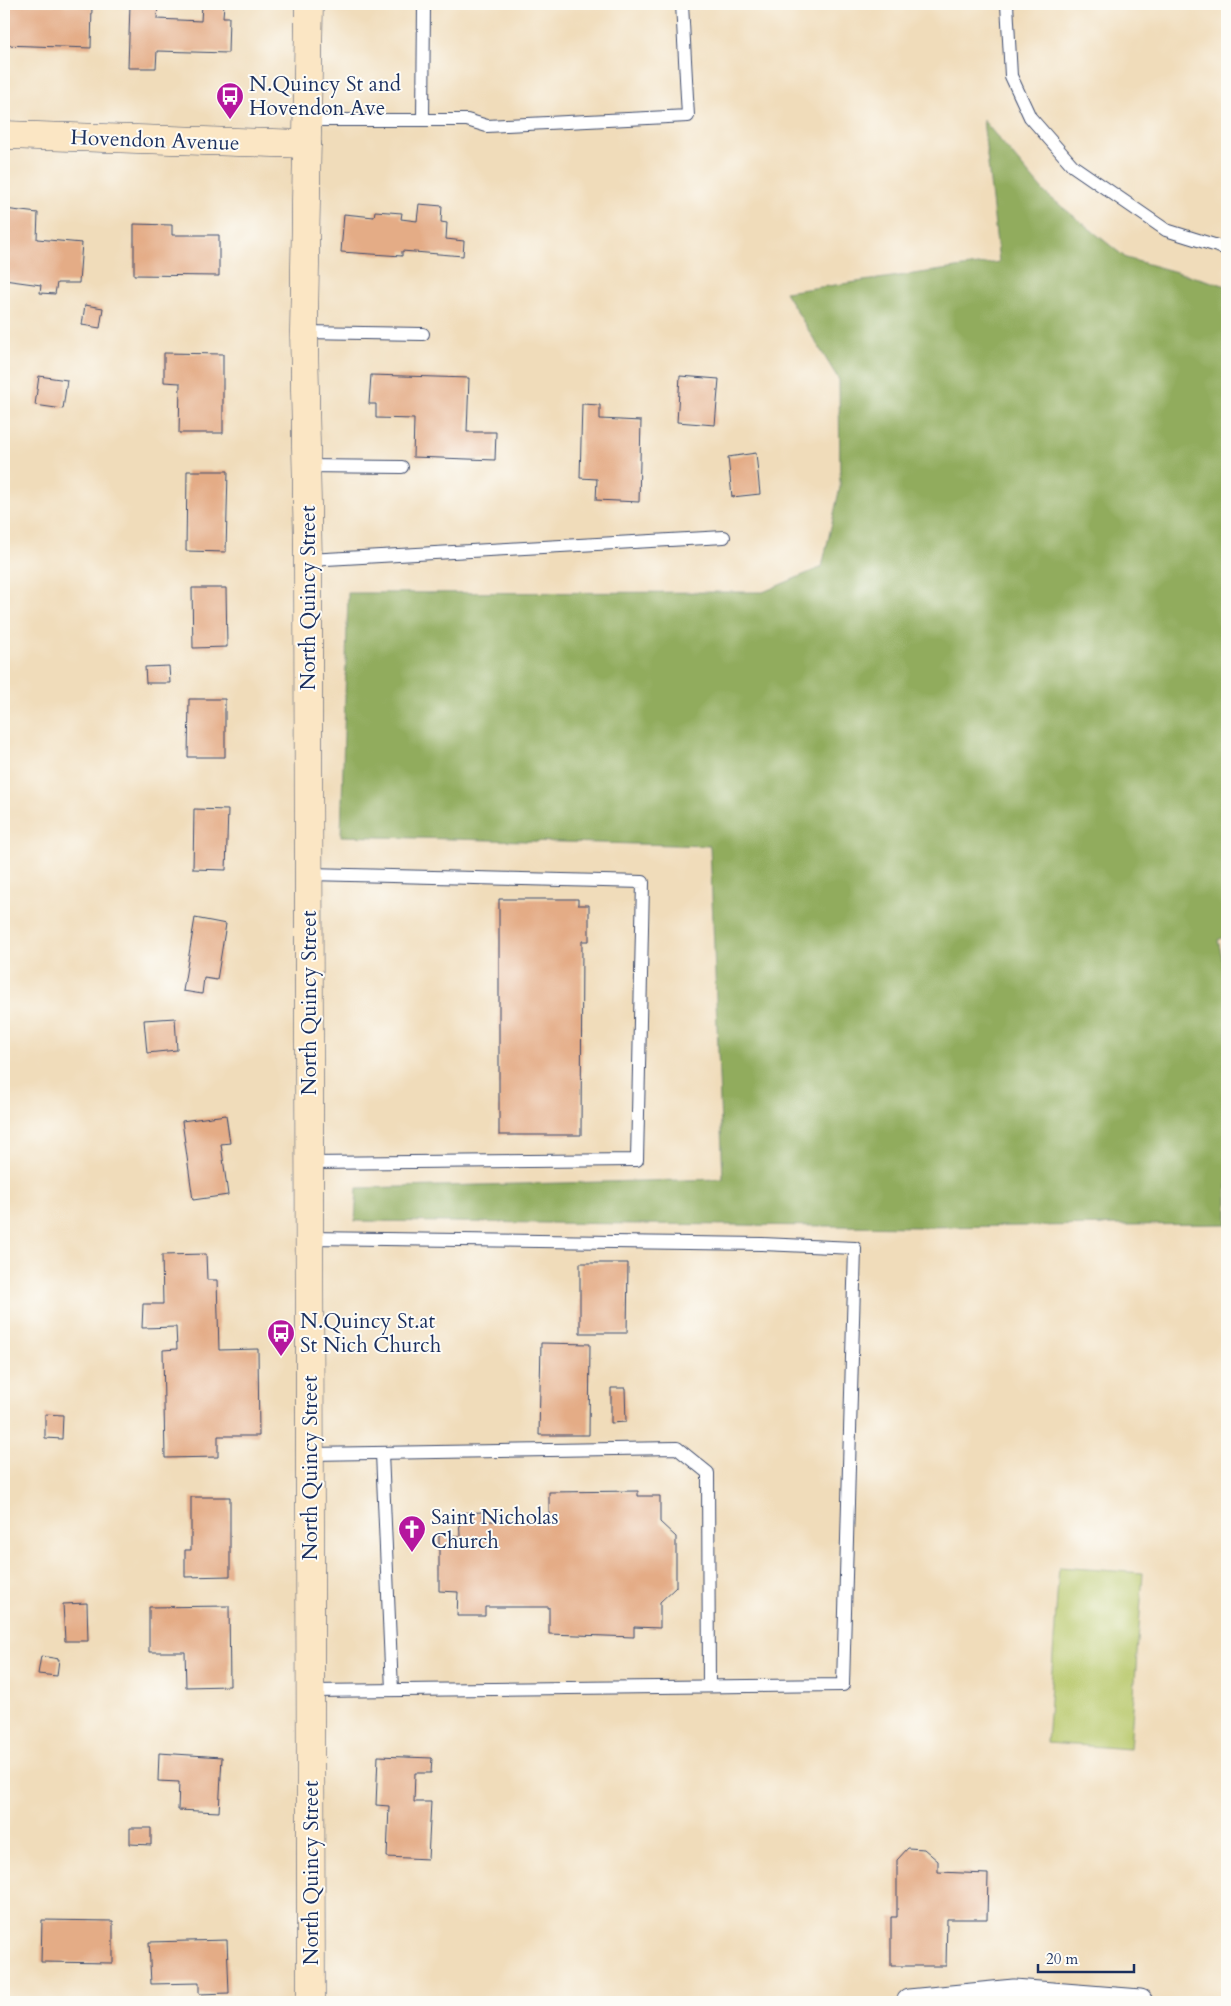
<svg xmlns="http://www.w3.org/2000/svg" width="1231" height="2006" font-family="Cardo,serif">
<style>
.green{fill:#b7c769;stroke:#697b64}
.forest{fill:#91ac5d;stroke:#566e5e}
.building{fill:#e4ac86}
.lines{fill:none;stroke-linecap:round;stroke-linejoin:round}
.lane-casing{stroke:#3b496c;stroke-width:14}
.street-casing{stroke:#3b496c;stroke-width:27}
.secondary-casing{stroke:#3b496c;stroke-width:29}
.lane{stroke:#fff;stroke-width:12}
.street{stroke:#fff;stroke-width:25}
.secondary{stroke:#fbe6c4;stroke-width:28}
.labels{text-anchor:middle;stroke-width:4;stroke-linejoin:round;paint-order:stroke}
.poi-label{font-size:21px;fill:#1b2f5e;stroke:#fdfcf7;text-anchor:start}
.street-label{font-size:21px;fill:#1b2f5e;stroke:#fdfcf7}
</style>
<rect width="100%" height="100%" fill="#fdfcf7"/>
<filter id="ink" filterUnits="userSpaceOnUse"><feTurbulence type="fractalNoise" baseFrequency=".02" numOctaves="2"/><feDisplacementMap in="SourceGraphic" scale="10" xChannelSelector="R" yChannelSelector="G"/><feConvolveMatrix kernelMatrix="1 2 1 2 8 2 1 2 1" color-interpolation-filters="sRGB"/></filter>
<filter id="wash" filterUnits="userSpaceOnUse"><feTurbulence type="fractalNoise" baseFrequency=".0096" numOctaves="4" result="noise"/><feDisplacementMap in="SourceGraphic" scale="20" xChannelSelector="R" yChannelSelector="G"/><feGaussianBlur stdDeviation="1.12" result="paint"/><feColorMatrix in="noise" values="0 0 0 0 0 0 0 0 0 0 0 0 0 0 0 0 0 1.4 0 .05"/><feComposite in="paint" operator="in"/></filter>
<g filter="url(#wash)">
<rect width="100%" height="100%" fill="#f0dcba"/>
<polygon class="green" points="1059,1567 1143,1573 1130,1749 1047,1743"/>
<polygon class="forest" points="983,120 1045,193 1126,258 1227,286 1227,936 1218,940 1227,979 1227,1224 922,1227 355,1221 357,1188 723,1179 710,846 341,836 348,593 763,592 822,567 840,487 839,380 785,292 999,262"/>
<g id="blocks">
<g class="building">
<polygon points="4,4 92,6 91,48 4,45"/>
<polygon points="130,4 158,4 157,19 201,21 202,4 224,4 223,17 229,17 228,53 157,51 156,68 128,68"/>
<polygon points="419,204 442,206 441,222 447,223 446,239 464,241 463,256 402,251 402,256 341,252 344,214 374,217 375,211 402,213 401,219 417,221"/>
<polygon points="4,209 38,213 37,239 82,243 79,283 57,283 55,294 40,293 41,285 4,280"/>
<polygon points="134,224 172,225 172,235 219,235 219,276 134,275"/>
<polygon points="85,305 103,308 100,328 82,325"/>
<polygon points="164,353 223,354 223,433 179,433 180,383 164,382"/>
<polygon points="371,375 469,378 467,432 496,432 495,460 413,457 414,419 376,418 376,404 369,404"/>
<polygon points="39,376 67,380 63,409 35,405"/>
<polygon points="680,376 719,379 715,425 677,422"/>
<polygon points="582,404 600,405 600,419 641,421 639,502 596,500 597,479 580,478"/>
<polygon points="756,453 760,494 732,497 728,457"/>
<polygon points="187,471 228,471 226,552 186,551"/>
<polygon points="192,588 226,588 227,647 193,648"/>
<polygon points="169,666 170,683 146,683 145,667"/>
<polygon points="189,699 225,699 225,757 188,757"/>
<polygon points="194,809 228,810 226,870 193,869"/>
<polygon points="499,899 578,899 578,905 589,905 589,941 582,941 581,1135 499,1135"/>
<polygon points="195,918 226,924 217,980 204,978 202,994 183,991"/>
<polygon points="175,1018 177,1050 147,1053 144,1020"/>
<polygon points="226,1115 230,1143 221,1144 228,1195 193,1200 182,1121"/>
<polygon points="206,1254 207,1280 217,1280 219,1350 258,1349 259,1436 218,1436 218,1457 165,1458 163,1350 177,1349 176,1327 142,1328 143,1304 163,1304 162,1255"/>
<polygon points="580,1263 628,1263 627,1333 580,1333"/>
<polygon points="541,1343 590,1344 589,1435 539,1435"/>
<polygon points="611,1388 625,1388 626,1422 611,1423"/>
<polygon points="45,1414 63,1415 62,1439 45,1438"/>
<polygon points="638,1491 638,1496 660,1496 660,1522 676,1537 676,1587 660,1602 660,1628 634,1627 634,1637 549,1634 549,1607 485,1607 485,1616 457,1616 458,1592 439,1591 439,1535 460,1536 459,1513 483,1512 483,1521 549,1521 549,1492"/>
<polygon points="191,1497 230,1497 230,1576 185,1577 185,1550 191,1550"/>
<polygon points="87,1603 88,1641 65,1641 63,1604"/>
<polygon points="229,1606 230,1686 186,1687 185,1652 149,1652 149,1607"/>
<polygon points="41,1656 59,1659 57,1676 38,1674"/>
<polygon points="159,1753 222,1757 219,1812 178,1810 179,1782 158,1781"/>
<polygon points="378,1756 432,1758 431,1773 415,1773 414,1802 431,1802 428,1859 387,1857 389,1806 376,1805"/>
<polygon points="130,1828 151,1828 151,1845 130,1844"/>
<polygon points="908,1848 924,1849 938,1861 938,1872 988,1874 987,1919 947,1919 946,1966 891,1966 891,1917 897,1917 897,1860"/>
<polygon points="42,1920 113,1921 113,1963 41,1962"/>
<polygon points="227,1940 229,1993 199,1994 199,1983 151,1984 149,1942"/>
</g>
</g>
</g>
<g filter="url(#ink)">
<use href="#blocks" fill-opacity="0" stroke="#3b496c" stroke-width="1"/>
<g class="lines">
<g class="lane-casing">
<g id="lane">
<polyline points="1007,4 1011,76 1030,117 1073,166 1166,230 1227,249"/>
<polyline points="307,120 467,120 487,126 688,116 682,4"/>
<polyline points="423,120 424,4"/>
<polyline points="304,332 423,334"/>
<polyline points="306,466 402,467"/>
<polyline points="308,560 724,537"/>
<polyline points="309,874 643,882 637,1160 309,1163"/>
<polyline points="309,1238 762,1244 855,1248 843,1685 311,1691"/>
<polyline points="382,1453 392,1690"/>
<polyline points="310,1454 677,1448 708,1473 709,1686"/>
</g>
</g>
<g class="street-casing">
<polyline id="street" points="909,2002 1014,1992 1140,2002"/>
</g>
<g class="secondary-casing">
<g id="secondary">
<polyline points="309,4 304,332 308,560 311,2002"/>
<polyline points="4,135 307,144"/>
</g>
</g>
<use href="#lane" class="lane"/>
<use href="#street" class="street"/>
<use href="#secondary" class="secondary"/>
</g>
</g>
<defs>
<g id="bus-pin" transform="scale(1.4375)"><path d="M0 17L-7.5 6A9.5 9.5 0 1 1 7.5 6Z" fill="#b5179e" stroke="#fdfcf7"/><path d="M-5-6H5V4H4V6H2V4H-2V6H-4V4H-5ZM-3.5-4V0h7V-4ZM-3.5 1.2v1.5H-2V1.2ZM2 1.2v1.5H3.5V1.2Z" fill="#fff"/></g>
<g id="church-pin" transform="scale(1.4375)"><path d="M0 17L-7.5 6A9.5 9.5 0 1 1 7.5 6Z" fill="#b5179e" stroke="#fdfcf7"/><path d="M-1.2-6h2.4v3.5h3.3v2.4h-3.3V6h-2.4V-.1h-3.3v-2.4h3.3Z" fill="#fff"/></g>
</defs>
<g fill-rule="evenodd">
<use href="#bus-pin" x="230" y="96"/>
<use href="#bus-pin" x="281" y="1333"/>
<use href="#church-pin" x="412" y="1529"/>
</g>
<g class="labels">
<g class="poi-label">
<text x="249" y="91">N.Quincy St and<tspan x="249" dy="24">Hovendon Ave</tspan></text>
<text x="300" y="1328">N.Quincy St.at<tspan x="300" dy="24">St Nich Church</tspan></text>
<text x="431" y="1524">Saint Nicholas<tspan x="431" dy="24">Church</tspan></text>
</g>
<g class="street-label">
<text transform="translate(155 140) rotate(2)" y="7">Hovendon Avenue</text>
<text transform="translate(308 598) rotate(-90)" y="7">North Quincy Street</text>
<text transform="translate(309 1003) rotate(-90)" y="7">North Quincy Street</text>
<text transform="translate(310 1468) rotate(-90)" y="7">North Quincy Street</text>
<text transform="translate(311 1873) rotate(-90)" y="7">North Quincy Street</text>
</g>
</g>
<rect width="1231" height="2006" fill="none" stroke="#fdfcf7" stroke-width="20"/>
<path d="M1038 1964v8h96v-8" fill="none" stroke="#1b2f5e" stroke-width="2.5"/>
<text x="1046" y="1964" font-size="15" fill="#1b2f5e" stroke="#fdfcf7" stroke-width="4" paint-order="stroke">20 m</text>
</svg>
